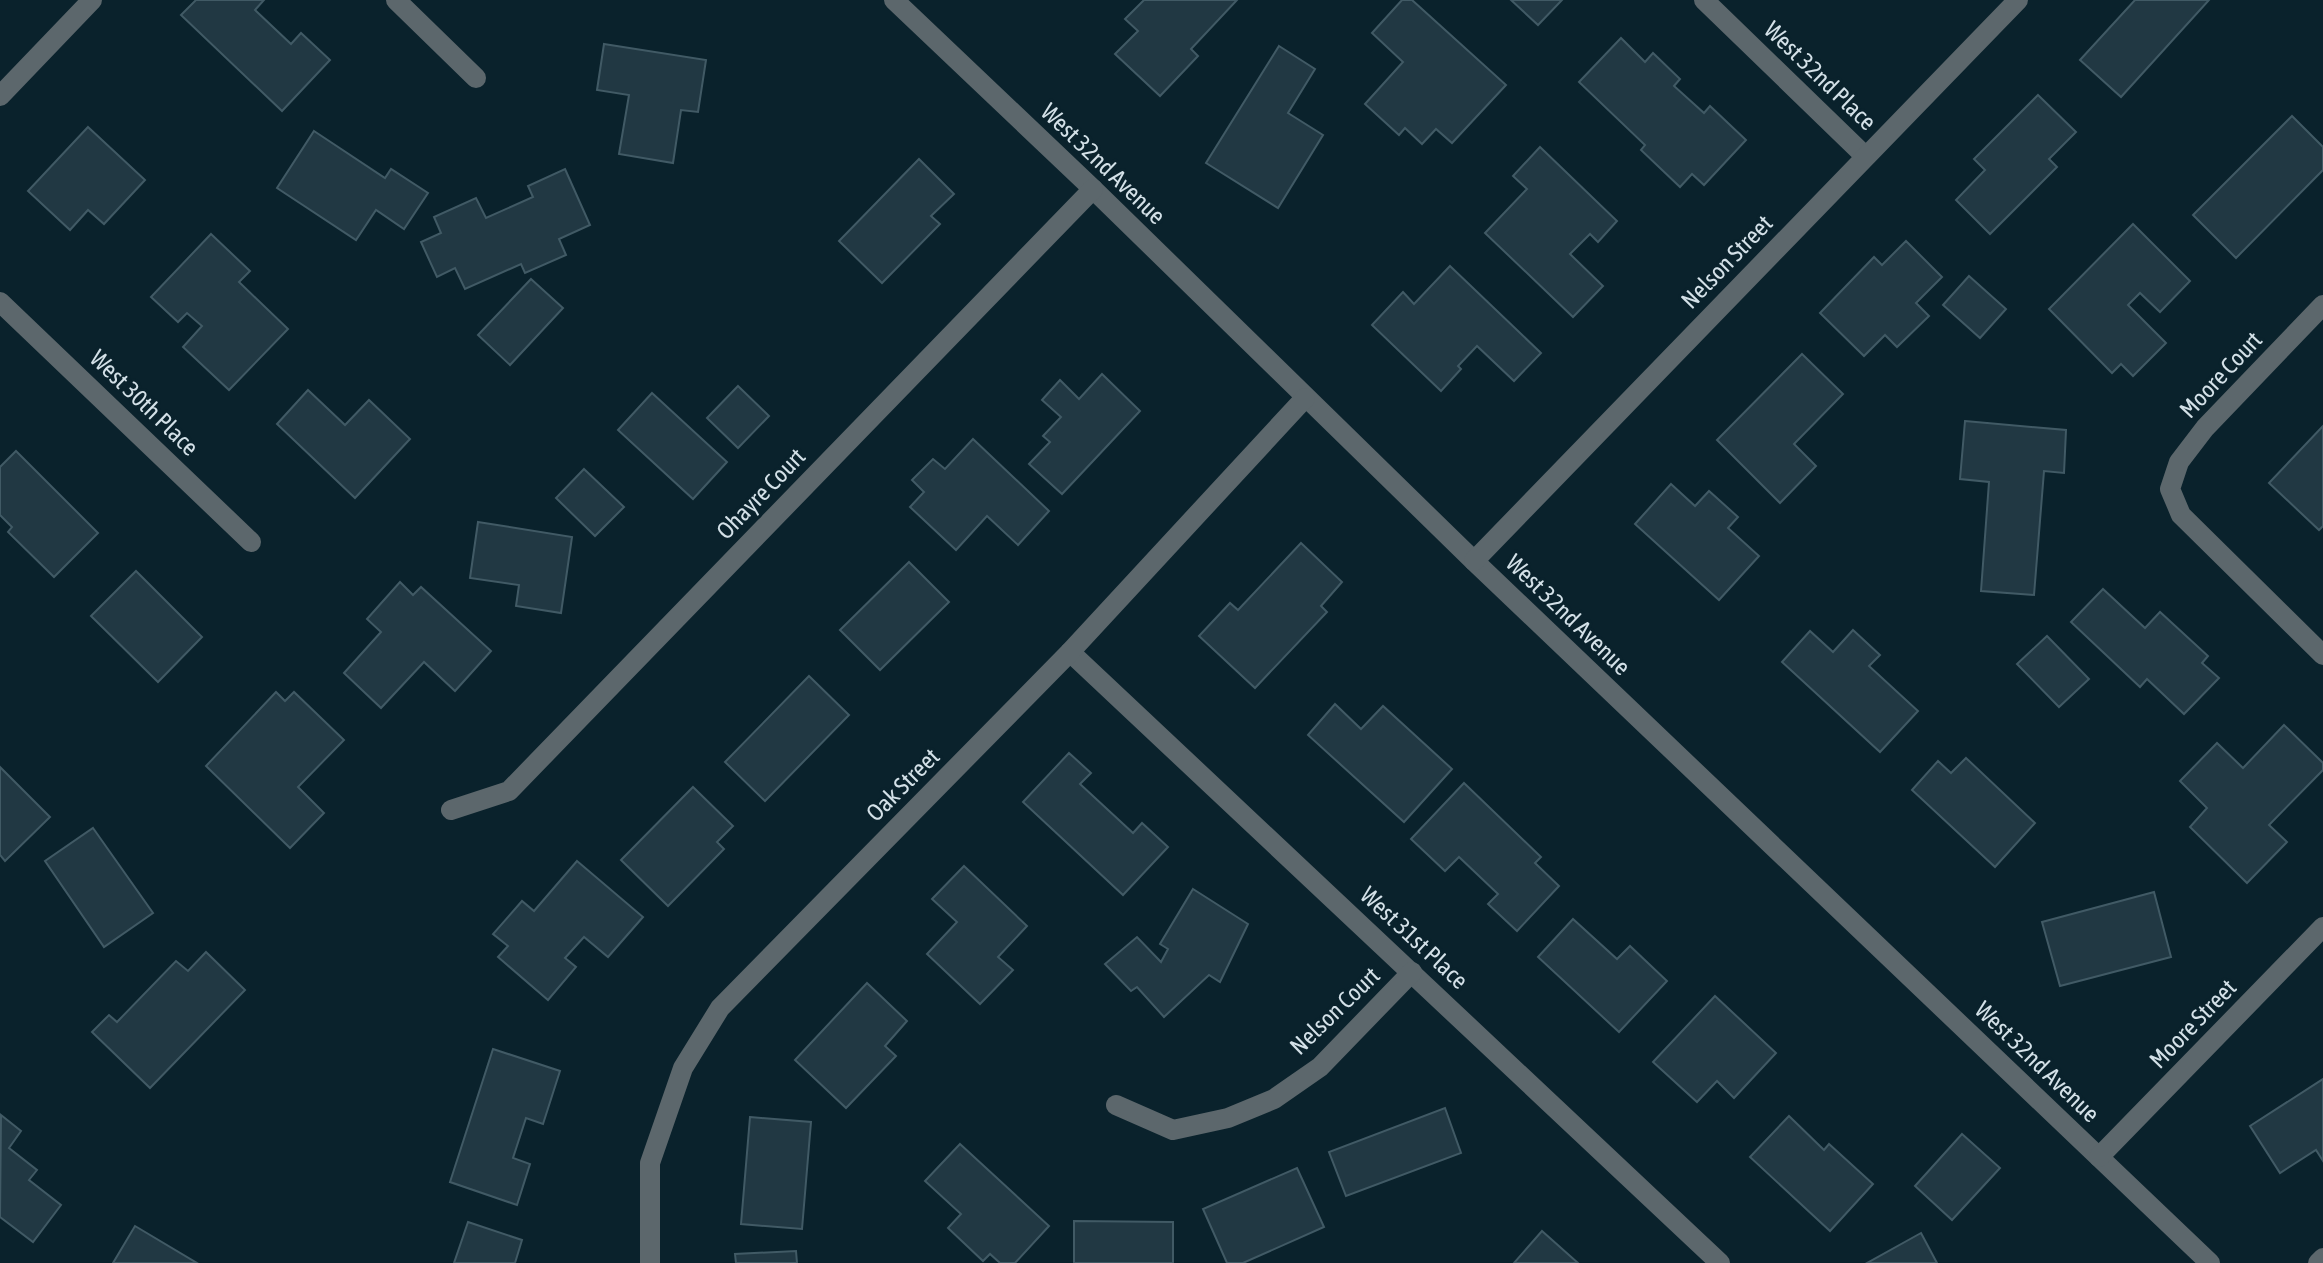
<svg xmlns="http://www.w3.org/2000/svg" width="2323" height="1263" font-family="'Asap Condensed',sans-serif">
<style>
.building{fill:#213843;stroke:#415a65;stroke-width:2}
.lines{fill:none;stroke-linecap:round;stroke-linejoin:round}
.minor{stroke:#5c676c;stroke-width:20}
.labels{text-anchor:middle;stroke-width:6;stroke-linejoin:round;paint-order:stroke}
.street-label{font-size:24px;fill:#d4e1e8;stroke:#0a222c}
</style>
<rect width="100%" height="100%" fill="#0a222c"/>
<g class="building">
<polygon points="196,0 264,0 255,10 291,44 301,33 330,60 282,111 181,15"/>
<polygon points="1144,0 1237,0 1191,49 1198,56 1160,96 1115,54 1138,31 1125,19"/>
<polygon points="1402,0 1412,0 1506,85 1452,143 1436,129 1422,144 1405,128 1399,135 1365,104 1403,62 1372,33"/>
<polygon points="1511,0 1562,0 1538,25"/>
<polygon points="2135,0 2209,0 2121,97 2080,60"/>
<polygon points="1621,38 1645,62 1653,53 1680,79 1674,86 1704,113 1710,106 1746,140 1704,185 1692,174 1680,187 1641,150 1645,145 1579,82"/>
<polygon points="604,44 706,60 698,112 681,110 673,163 619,154 629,95 597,90"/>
<polygon points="1279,46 1315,69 1288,113 1323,135 1278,208 1206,163"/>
<polygon points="2038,95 2076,132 2049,159 2057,167 1990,234 1956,200 1985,170 1974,159"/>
<polygon points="2292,116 2323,147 2323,170 2236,258 2193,215"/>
<polygon points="88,127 145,180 104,224 88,210 70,230 28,191"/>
<polygon points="314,131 385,178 391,169 428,193 404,229 376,210 356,240 277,188"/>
<polygon points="1540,147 1617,221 1598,242 1590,234 1570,254 1603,286 1573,317 1485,233 1527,189 1513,176"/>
<polygon points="919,159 954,194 931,216 940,224 882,283 839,241"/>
<polygon points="565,169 590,225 559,239 566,255 525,273 521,264 465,289 455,268 437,277 421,242 441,233 434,217 476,198 486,218 533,197 528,186"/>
<polygon points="2133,224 2190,281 2160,312 2140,293 2128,305 2166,343 2133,376 2121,364 2112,373 2049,309"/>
<polygon points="211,234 250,271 239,282 288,329 229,390 183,347 202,326 187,313 178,322 151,297"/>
<polygon points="1906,241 1942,277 1916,303 1929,316 1897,347 1885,335 1864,356 1820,313 1874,257 1882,265"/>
<polygon points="1450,266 1541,353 1514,381 1477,346 1458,366 1461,369 1441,391 1372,325 1403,292 1414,304"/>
<polygon points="1969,276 2006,309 1980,338 1943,305"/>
<polygon points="531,279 563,308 510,365 478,335"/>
<polygon points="1802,354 1843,394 1794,444 1816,466 1780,503 1717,440"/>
<polygon points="1102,374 1140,411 1062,494 1029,464 1050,442 1043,436 1061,417 1042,400 1060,380 1079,399"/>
<polygon points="738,386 769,416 738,448 707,418"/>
<polygon points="308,390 345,425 369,400 410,439 355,498 277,424"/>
<polygon points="652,393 727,462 693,499 618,430"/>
<polygon points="1965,421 2066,430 2064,473 2044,471 2034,595 1981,591 1989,482 1960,479"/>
<polygon points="2323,426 2323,526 2319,530 2269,483"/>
<polygon points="973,439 1049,511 1018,545 987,516 956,550 910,507 924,492 912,480 933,459 945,469"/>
<polygon points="16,451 98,533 54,577 8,532 12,527 0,515 0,467"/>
<polygon points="584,469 624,507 595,536 556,498"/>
<polygon points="1671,484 1695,506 1709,491 1738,517 1728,528 1759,556 1719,600 1635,524"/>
<polygon points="478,522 572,537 561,613 516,606 519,585 470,578"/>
<polygon points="1301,543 1342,582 1321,606 1327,612 1255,688 1199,636 1230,603 1238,610"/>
<polygon points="909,562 949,602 880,670 840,630"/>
<polygon points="136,571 202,637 158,682 91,616"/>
<polygon points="400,582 413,595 421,587 491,651 455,691 424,662 381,708 344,673 381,632 367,619"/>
<polygon points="2103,589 2145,628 2160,612 2208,656 2202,663 2219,678 2184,714 2147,679 2140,687 2071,622"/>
<polygon points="1853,630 1880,655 1869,666 1918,711 1880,752 1782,662 1810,631 1833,652"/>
<polygon points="2047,636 2089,679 2059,707 2017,664"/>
<polygon points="809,676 849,715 765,801 725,762"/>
<polygon points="276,692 285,701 294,692 344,740 298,787 324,813 290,848 206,766"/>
<polygon points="1335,704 1361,729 1383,706 1452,769 1404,822 1308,735"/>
<polygon points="2284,725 2323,763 2323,770 2269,825 2287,842 2247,883 2190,827 2207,808 2180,781 2217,743 2243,768"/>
<polygon points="1069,753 1091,773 1080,784 1133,833 1142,823 1168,847 1123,895 1023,802"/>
<polygon points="1966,758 2035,823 1995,867 1912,790 1938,761 1951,773"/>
<polygon points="0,767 50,817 5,861 0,855"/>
<polygon points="1464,783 1541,857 1535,863 1559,886 1517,931 1488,904 1498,894 1459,857 1445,871 1411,839"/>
<polygon points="693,787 733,826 717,842 724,849 668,906 621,860"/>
<polygon points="93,828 153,913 104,947 45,861"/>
<polygon points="577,861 643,917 608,957 584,937 565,958 576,967 548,1000 498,957 508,946 493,934 522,901 534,911"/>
<polygon points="964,866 1027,926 998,957 1013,970 980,1004 927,954 957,922 932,899"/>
<polygon points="1193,889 1248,924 1220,982 1209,975 1164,1017 1137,987 1131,991 1105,964 1137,937 1161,962 1168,949 1160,944"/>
<polygon points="2154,892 2171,957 2060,986 2042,922"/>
<polygon points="1573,919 1617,959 1630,946 1667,981 1619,1032 1538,957"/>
<polygon points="206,952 245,990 150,1088 92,1032 109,1015 117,1022 176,961 188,971"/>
<polygon points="867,983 907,1021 885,1046 896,1056 846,1108 795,1060"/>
<polygon points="1715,996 1776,1053 1734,1098 1717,1081 1697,1102 1653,1062"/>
<polygon points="493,1049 560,1071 543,1124 526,1118 513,1158 530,1164 517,1205 450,1182"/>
<polygon points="2323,1079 2323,1161 2316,1150 2280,1173 2250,1126"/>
<polygon points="1445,1108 1461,1153 1346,1196 1329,1152"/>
<polygon points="1,1115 21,1131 9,1148 37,1170 29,1180 61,1205 33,1242 0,1217"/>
<polygon points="1789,1116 1824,1150 1829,1144 1873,1184 1830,1231 1750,1157"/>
<polygon points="750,1117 811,1122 802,1229 741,1224"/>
<polygon points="1962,1134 2000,1168 1952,1220 1915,1186"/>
<polygon points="960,1144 1049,1226 1015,1263 1000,1263 990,1254 983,1261 948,1228 961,1214 925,1181"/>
<polygon points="1297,1168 1324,1227 1243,1263 1227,1263 1203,1209"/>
<polygon points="1074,1221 1173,1222 1173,1263 1074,1263"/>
<polygon points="468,1222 522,1240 515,1263 454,1263"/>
<polygon points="135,1226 197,1263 113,1263"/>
<polygon points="1542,1231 1578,1263 1514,1263"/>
<polygon points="1921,1233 1937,1263 1867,1263"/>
<polygon points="796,1251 797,1263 736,1263 735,1254"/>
</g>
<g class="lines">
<g class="minor">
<polyline points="396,0 476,78"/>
<polyline points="894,0 1093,189 1474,561 2210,1263"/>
<polyline points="1704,0 1865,156"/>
<polyline points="0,96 92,0"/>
<polyline points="0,302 251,542"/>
<polyline points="2323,305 2205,428 2179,462 2170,489 2181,515 2323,655"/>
<polyline points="1474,561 2018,0"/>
<polyline points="1070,652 1720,1263"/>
<polyline points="451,810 509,791 1093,189"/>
<polyline points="1116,1105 1173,1130 1228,1118 1274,1099 1320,1067 1412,972"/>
<polyline points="2099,1157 2323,927"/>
<polyline points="650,1263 650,1163 683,1068 720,1008 1070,652 1305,398"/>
<polyline points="2318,1263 2323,1258"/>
</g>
</g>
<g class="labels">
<g class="street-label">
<text transform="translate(1820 76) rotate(44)" y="8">West 32nd Place</text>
<text transform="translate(1103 164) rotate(44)" y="8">West 32nd Avenue</text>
<text transform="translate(1727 262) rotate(-46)" y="8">Nelson Street</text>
<text transform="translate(2221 375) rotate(-47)" y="8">Moore Court</text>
<text transform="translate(144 403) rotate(44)" y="8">West 30th Place</text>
<text transform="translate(761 494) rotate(-46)" y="8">Ohayre Court</text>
<text transform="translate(1568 615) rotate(44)" y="8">West 32nd Avenue</text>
<text transform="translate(903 785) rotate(-45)" y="8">Oak Street</text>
<text transform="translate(1414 938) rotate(43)" y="8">West 31st Place</text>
<text transform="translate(1335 1011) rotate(-44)" y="8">Nelson Court</text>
<text transform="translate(2193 1024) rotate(-46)" y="8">Moore Street</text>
<text transform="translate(2037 1062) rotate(44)" y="8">West 32nd Avenue</text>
</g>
</g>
</svg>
